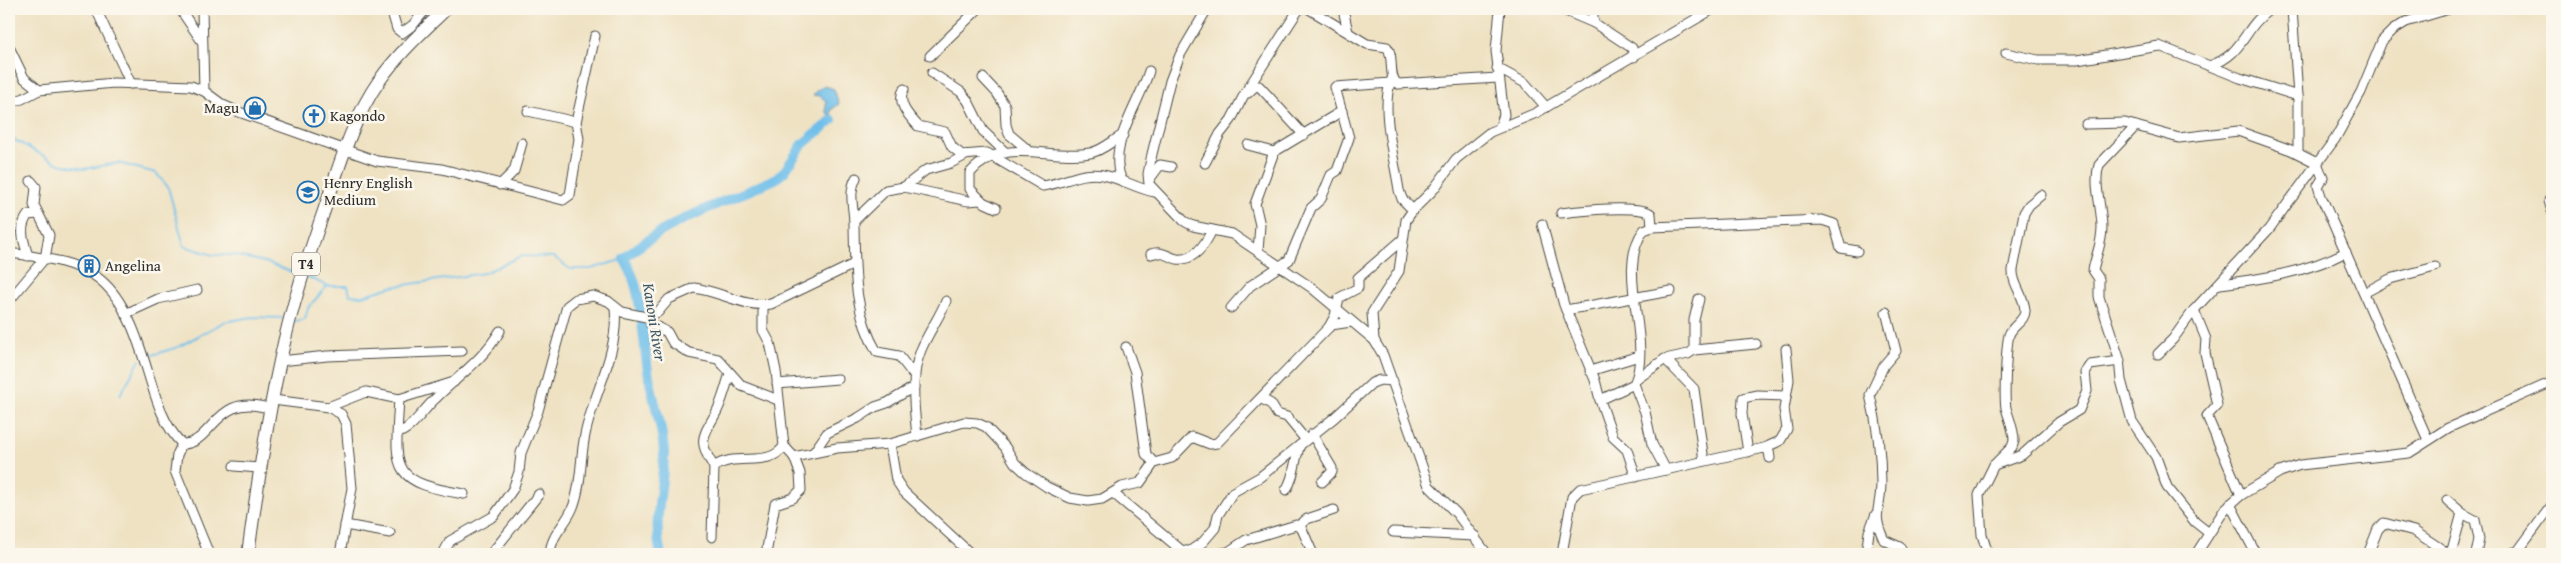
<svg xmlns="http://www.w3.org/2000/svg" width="2561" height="563" font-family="'Gentium Book Plus',serif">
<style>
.water{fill:#6fbfea;stroke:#4d758a}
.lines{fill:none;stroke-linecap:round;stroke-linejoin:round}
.stream{stroke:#6fbfea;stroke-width:2}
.river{stroke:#6fbfea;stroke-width:10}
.minor-casing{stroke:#484642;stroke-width:11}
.highway-casing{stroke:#484642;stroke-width:14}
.minor{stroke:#fff;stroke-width:9}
.highway{stroke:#fff;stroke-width:12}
.labels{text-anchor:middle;stroke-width:5;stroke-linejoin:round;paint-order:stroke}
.shield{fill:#fbf7ec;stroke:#696865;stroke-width:1}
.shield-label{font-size:14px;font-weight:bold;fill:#2b2b2b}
.poi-label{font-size:15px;fill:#2b2b2b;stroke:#fbf7ec;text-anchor:start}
.water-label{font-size:16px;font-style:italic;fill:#3f5764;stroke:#fbf7ec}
</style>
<rect width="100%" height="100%" fill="#fbf7ec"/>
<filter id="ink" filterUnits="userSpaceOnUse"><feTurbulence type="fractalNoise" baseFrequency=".02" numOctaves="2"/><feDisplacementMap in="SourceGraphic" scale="10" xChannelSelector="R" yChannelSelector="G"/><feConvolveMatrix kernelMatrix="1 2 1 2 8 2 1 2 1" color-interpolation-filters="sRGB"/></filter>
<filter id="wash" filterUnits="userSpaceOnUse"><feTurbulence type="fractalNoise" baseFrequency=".0096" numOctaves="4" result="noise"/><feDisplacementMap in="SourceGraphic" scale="20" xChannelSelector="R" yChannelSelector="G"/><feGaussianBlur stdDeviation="1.12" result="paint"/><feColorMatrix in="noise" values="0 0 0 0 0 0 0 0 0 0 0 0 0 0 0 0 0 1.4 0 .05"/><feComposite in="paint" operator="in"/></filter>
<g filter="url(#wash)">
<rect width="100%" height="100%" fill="#efe2c3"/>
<polygon class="water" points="825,86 834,89 839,104 831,110 832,120 826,111 826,101 820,96 813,95 817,90"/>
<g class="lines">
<g class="stream">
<polyline points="9,137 59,164 84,169 118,163 156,173 168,187 184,246 213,255 233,255 265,262 294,273"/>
<polyline points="308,277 327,286 348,286 350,295 362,296 391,287 484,273 521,256 554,257 570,269 591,269 624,259"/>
<polyline points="295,321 305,319 308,308 326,287"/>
<polyline points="146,357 178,347 224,322 252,317 282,318"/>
<polyline points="120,395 140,360"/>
</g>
<path class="river" d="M661,554C652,520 664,487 664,452C663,428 654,404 650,381C642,346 644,287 624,259C666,220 724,203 775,179L784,172L803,144L832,120"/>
</g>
</g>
<g filter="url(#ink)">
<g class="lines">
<g class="minor-casing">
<g id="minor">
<polyline points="96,9 131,84"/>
<polyline points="180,9 201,40"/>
<polyline points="202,9 204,91"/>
<polyline points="391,9 397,29 402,33 413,25 426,9"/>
<polyline points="1207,9 1180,55 1170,81 1152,154 1148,174 1149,184 1184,221 1193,226 1232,234 1312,288 1374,340 1383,355 1429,486 1457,514 1487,554"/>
<path d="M1309,9L1367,44L1387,47C1395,57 1387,77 1398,84L1498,78"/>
<polyline points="1343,9 1348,32"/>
<polyline points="1561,9 1594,23"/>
<polyline points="1592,9 1594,23 1632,48 1634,57"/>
<polyline points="2292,9 2298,96 2298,153"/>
<polyline points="9,47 24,78 39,90 114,83 191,86 204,91 223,105 239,112 377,161 442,169 563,200 570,195 579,139 576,122 595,36"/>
<polyline points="2006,53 2038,60 2077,60 2159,46 2240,78 2298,96"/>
<polyline points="930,56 978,9"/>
<path d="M2209,66C2245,54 2242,29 2270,9"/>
<polyline points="1497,68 1525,83 1546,107"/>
<polyline points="932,73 961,92 968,101 983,131 1006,153"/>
<polyline points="983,78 997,93 1005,106 1006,125 1009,134 1028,150"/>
<path d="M1392,79C1379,104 1395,162 1399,190L1402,199L1413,210"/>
<path d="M904,89C896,103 909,116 918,126L945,132L952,147L962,155L987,153L1043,186C1064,183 1081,171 1103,175C1121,178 1137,189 1155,192"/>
<polyline points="1248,93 1254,87 1259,86 1304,135"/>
<polyline points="9,102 22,99 39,90"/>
<polyline points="528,111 576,122"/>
<polyline points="2086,124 2125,123 2179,138 2238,131 2291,150 2317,163 2323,178 2318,186 2321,196 2428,440"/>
<polyline points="1500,126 1504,115 1496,51 1500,9"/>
<path d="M2136,126L2099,165C2093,184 2102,207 2102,228C2102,243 2096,255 2093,270L2099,279V297L2119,358L2121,380L2132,421L2156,457L2167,487L2195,522L2209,533"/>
<polyline points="1248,145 1274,152 1342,111"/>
<polyline points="1205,163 1220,134 1231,120 1245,93 1299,9"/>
<path d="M856,178C848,193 854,208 854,224C855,268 853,312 877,352L899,356L915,377"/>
<polyline points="1149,180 1160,165 1171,167"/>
<polyline points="31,181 36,187 34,205 49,235 45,259"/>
<path d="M1122,181C1106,146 1139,105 1149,71"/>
<polyline points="500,185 514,171 522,143"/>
<polyline points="904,187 968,201 980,200"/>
<polyline points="2552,194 2549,201 2552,211"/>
<path d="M996,208L983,202L970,189V173C1005,134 1047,161 1090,153C1102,151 1112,141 1123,135"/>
<path d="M1561,213C1577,211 1640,204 1651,214L1652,227"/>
<polyline points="854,221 886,190 904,187 926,170 951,163 966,155"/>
<polyline points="1542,224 1564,305 1595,380 1600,400"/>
<polyline points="1258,251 1260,225 1255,204 1274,152"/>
<path d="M9,253C39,257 82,261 105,284C128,306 140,346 149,376C156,399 164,426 182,444C213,445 215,390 270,409"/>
<path d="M1151,254C1162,250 1168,257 1177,259C1195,261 1206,243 1212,230"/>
<path d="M28,256C24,242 18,228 28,215L37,214"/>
<path d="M2220,284C2263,279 2307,272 2346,252"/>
<polyline points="2364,293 2390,279 2435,267"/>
<polyline points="9,301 44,259"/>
<polyline points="763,305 763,330 770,343 776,371 784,446 794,457"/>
<polyline points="1231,308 1250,286 1289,260 1311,208 1321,199 1331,175 1337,171 1349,138 1335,87 1391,83"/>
<polyline points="1566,310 1671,291"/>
<polyline points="2194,310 2206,339 2205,353 2217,405 2207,416 2241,495"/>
<path d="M1886,312L1896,351L1884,365L1870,395C1877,423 1881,455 1881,484C1881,511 1871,512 1884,540L1900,547L1904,554"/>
<polyline points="125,314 158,299 197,290"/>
<polyline points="649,317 651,324 667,332 673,343 689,353 718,359 742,386 778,400"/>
<polyline points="1329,327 1335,316 1339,298 1358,288 1358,278 1402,240"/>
<polyline points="1374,340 1372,313 1399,271 1406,220 1413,210 1433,190 1456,159 1490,132 1536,113 1713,9"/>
<polyline points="1126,347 1135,372 1146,454 1154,463"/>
<polyline points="1694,350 1756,344"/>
<polyline points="2158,354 2173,339 2194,310 2269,229 2335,139 2361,92 2382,41 2393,30 2406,22 2449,9"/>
<polyline points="1665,359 1694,389 1704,461"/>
<polyline points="280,361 327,356 462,351"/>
<polyline points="1590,371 1639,356"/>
<polyline points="1637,379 1665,359 1688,354 1694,350 1694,320 1699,299"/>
<polyline points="777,384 838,379"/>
<polyline points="1634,384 1645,412 1652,444 1666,470"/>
<path d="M399,399C395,469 389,482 464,494"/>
<polyline points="1262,399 1271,404 1277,414 1287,417 1305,439"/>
<polyline points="273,400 328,407 366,392 399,399 454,382"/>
<polyline points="328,407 341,414 346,424 352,488 340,554"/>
<path d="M398,433C413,428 423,410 435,399C458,376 483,360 500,331"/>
<polyline points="1312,434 1332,468 1332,472 1322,482"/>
<path d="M917,436C914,407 910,377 921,350C928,333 939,318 946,301"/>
<polyline points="182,444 177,455 175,471 209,554"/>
<polyline points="890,444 896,480 904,492 971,554"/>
<polyline points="1764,448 1780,441 1787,429 1784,409 1789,380 1786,349"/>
<polyline points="814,452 827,433 858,418 875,407 887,403 914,387"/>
<polyline points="1748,452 1742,414 1743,398 1757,395 1786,396"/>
<path d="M1994,465L2012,447L2014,441C2014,429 2009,419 2006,408C2004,396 2006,347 2009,335C2012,325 2026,321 2025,310C2024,295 2012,284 2013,270L2024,213L2029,205L2041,195"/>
<polyline points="234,466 259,468"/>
<path d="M714,467C696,439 704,436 717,411C723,399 726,386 730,373"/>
<path d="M1636,477L1627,450L1613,437L1600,400L1634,384C1654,342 1614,269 1644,230L1652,227L1822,220L1834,224L1841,248L1857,251"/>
<path d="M1286,490C1295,477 1294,461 1300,445"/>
<polyline points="1113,493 1181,550 1202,554"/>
<polyline points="2447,500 2462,513 2475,520 2479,539 2476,554"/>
<polyline points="2230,504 2256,554"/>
<polyline points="345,525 390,533"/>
<polyline points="1298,526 1307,519 1334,510"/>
<polyline points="1393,532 1475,536"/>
<path d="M712,537L714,467C735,451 769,469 784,446"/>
<polyline points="1190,551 1203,542 1215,528 1218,515 1233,492 1260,477 1334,418 1372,383 1380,380 1393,381"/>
<path d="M443,554L450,541L494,516L513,489L519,472L521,453L538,411L567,306L576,299L593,296L608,301L622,312L646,317L658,312L669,299L694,288C720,291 744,308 771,304L854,264"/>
<polyline points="491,554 539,494"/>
<path d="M550,554C551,534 566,525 573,507C582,484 580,458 585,435C594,391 619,354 615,308"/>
<polyline points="766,554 775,504 793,498 801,490 800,473 794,457 837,448 890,444 964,422 977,423 986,427 1005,447 1015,463 1026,473 1047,487 1070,498 1088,501 1102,499 1122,487 1140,483 1154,463 1172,458 1192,437 1210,444 1217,443 1331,325 1351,322"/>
<polyline points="1218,554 1228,552 1246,540 1296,525 1302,529 1313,554"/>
<polyline points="1562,554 1572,497 1580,489 1764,448 1769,451 1770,458"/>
<polyline points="1866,554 1869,532 1876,514"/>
<polyline points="1988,554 1982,535 1979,495 1994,465 2022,455 2059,422 2079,410 2087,391 2085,372 2090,365 2120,361"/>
<polyline points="2196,554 2225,509 2241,495 2280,472 2300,465 2409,453 2448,428 2552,382"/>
<polyline points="2368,554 2378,529 2384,523 2414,531 2449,554"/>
<polyline points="2451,554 2462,513"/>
<polyline points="2509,554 2518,551 2552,505"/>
</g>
</g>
<g class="highway-casing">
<path id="highway" d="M248,554C257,489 266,425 280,361C291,307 309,254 327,202C341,160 354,117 379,81C398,54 423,31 446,9"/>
</g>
<use href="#minor" class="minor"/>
<use href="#highway" class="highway"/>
</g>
</g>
<defs>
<g id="shop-ring" transform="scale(1.125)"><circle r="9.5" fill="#fbf7ec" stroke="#1f6fb2" stroke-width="1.5"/><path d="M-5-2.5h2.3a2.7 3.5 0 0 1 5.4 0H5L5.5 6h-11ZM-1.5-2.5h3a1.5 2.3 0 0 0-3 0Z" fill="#1f6fb2"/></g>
<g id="church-ring" transform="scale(1.125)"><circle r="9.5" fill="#fbf7ec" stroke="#1f6fb2" stroke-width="1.5"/><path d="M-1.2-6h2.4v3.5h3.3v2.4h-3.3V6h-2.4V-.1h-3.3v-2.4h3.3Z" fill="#1f6fb2"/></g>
<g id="school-ring" transform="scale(1.125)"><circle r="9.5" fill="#fbf7ec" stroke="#1f6fb2" stroke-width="1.5"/><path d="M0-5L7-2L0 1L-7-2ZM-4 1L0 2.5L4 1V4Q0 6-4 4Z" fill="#1f6fb2"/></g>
<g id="building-ring" transform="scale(1.125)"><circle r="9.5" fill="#fbf7ec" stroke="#1f6fb2" stroke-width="1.5"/><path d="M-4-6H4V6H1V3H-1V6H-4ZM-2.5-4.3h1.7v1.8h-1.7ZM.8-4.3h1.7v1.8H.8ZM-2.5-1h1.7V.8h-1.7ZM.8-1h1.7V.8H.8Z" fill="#1f6fb2"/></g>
</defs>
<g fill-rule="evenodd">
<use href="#shop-ring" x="255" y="108"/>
<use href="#church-ring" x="314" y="116"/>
<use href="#school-ring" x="308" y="192"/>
<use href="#building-ring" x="89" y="266"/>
</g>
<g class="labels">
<rect class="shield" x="292" y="252.5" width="28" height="23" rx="4"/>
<g class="shield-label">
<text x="306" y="269">T4</text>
</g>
<g class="poi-label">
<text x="239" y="113" text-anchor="end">Magu</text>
<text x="330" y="121">Kagondo</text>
<text x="324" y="188">Henry English<tspan x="324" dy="17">Medium</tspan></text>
<text x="105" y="271">Angelina</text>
</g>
<g class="water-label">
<text transform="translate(655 322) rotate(81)" y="6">Kanoni River</text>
</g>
</g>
<rect width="2561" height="563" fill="none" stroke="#fbf7ec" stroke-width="30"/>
</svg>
